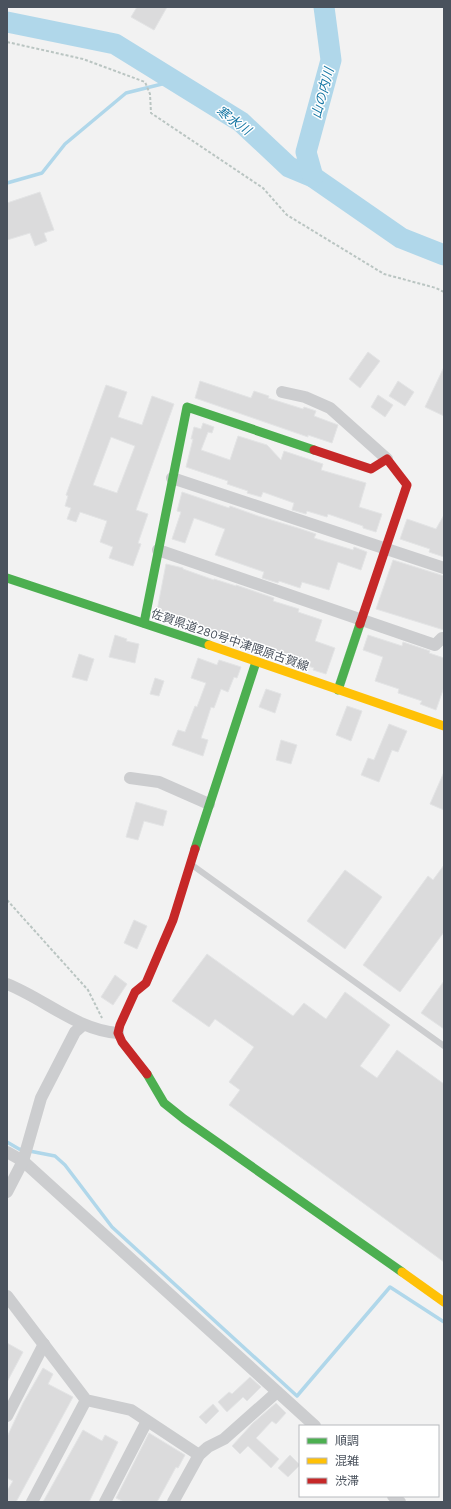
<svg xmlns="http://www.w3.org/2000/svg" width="451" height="1509" font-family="'Work Sans','Noto Sans JP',sans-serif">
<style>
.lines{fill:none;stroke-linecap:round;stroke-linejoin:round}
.stream{stroke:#b0d7ea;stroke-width:3.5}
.river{stroke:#b0d7ea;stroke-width:21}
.building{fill:#dbdbdc;stroke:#e3e4e5;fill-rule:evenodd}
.path{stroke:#bac5c2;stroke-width:2;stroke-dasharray:3 2;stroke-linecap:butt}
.lane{stroke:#cccdcf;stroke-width:6}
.street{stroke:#cccdcf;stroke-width:12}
.fast{stroke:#4caf50;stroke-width:9}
.slow{stroke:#ffc107;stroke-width:9}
.jam{stroke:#c62828;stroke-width:9}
.labels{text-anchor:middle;stroke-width:3;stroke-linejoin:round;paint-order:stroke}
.street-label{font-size:12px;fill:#4a525d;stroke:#fff}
.water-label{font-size:13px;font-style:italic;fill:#1677a4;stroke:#fff}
</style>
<rect width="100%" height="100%" fill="#f2f2f2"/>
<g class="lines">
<g class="stream">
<polyline points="7,183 42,173 65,144 126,93 174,81"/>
<polyline points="7,1142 19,1149 55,1156 65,1165 112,1227 297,1396 390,1287 444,1322"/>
</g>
<g class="river">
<polyline points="7,22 115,44 241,122 289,167 313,177 401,238 444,255"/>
<polyline points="313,177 306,152 331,60 324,7"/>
</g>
</g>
<g class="building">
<polygon points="137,7 167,7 154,30 131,17"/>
<polygon points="40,192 54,230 44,233 47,241 35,246 30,233 7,240 7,203"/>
<polygon points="368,352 380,361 360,388 349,379"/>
<polygon points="444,367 444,416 425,407"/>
<polygon points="200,381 251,398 254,391 269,396 268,398 303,409 304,407 316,411 314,416 338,425 332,443 308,435 308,437 195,398"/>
<polygon points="398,381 414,392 405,406 389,396"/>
<path d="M106,385L127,392L118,417L142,425L152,396L174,404L136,510L148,514L138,543L141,544L133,566L109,558L113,547L100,542L107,521L80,512L76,522L67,519L71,508L65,506L68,496L66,495ZM111,437L135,446L117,493L93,485Z"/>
<polygon points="378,395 393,405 385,417 371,407"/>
<polygon points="203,423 214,427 212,433 208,432 201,450 230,460 238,436 267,445 281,460 284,451 323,464 321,470 366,483 359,507 382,514 376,532 363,528 363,526 328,514 327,517 307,511 306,514 292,510 294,503 263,492 261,497 247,493 248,491 227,484 228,481 186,467 193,439 191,439 194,427 201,429"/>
<polygon points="182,492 229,508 230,506 258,516 301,529 316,534 314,538 353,550 354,547 367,552 361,570 338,562 329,590 302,582 300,588 279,581 278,583 262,578 264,572 215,555 225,529 194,518 185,543 172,539 181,512 177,511"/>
<polygon points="444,515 444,557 429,552 430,549 400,539 407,519 436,529"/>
<polygon points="393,560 444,576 444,630 376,609"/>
<polygon points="166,564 183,568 183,569 214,580 214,579 236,586 236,585 274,598 273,601 299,609 298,612 322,620 315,641 335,648 326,674 313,670 314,668 224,639 225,636 195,626 195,629 156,616"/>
<polygon points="115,635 127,639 126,641 139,644 135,663 109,657"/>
<polygon points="368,635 402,646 403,642 430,651 429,653 444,658 444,687 436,710 420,704 422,701 398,693 399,689 375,681 383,657 363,650"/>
<polygon points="79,654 94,659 87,681 72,677"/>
<polygon points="198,658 217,665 219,660 241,667 237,678 234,677 228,692 221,689 214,708 211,707 201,738 208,740 203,756 172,745 178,730 185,732 195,706 197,707 206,683 191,678"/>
<polygon points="155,678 164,681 159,696 150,694"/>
<polygon points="266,689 281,694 275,713 259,707"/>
<polygon points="347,706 362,711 351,741 336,735"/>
<polygon points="389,724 407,731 398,752 392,750 379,782 361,775 368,758 374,760"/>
<polygon points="281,740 297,745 291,764 276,760"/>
<polygon points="444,772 444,810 430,804"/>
<polygon points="136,802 167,811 163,826 144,821 138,840 126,837"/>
<polygon points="444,865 444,932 400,992 363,965 428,876 433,880"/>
<polygon points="345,870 382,897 345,949 307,921"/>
<polygon points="134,920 147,926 137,949 124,943"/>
<polygon points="207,954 293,1016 304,1003 326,1019 345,992 390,1025 360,1066 377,1078 397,1050 444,1084 444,1262 229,1105 240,1090 229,1082 254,1047 215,1019 209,1027 172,1001"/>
<polygon points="115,975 127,984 113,1005 101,997"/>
<polygon points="444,981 444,1029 421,1013"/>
<polygon points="7,1343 23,1352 7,1382"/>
<polygon points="43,1368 53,1374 48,1384 73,1397 16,1502 7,1502 7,1491 13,1481 7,1478 7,1437 23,1403"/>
<polygon points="250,1377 261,1387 247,1401 243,1397 227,1412 218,1402 229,1392 232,1394"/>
<polygon points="276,1403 286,1413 276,1424 272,1421 256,1438 279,1459 271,1468 248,1446 240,1454 232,1446 253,1423"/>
<polygon points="213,1404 219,1411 206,1424 199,1417"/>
<polygon points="83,1430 102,1441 105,1435 118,1442 89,1502 43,1502"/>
<polygon points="149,1433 185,1455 178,1468 176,1467 157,1502 124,1502 116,1498"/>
<polygon points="290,1455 300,1465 288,1477 278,1468"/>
</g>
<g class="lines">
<g class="path">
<polyline points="7,42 83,59 145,82 150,94 151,113 263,188 287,215 384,274 436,288 444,292"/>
<polyline points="7,900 88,990 102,1018"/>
</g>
<polyline class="lane" points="192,865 444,1046"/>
<g class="street">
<polyline points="282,392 305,397 330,408 387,459"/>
<polyline points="172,478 444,568"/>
<polyline points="158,550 435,645 442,638 444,638"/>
<polyline points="130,778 159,782 209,804"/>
<path d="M7,984C45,999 77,1030 118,1033"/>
<polyline points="7,1152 23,1161 315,1426"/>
<polyline points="7,1192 23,1161 41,1098 75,1032 83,1025"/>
<polyline points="7,1296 86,1400 131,1410 199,1455"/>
<polyline points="7,1416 44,1344"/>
<polyline points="393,1496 400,1502"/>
<polyline points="32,1502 86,1400"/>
<polyline points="105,1502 147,1421"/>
<polyline points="173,1502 199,1455 208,1447 224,1439 277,1392"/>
</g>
<g class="fast">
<polyline points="7,578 209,645"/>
<polyline points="144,623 187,407 314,450"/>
<polyline points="338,690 360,624"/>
<polyline points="195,849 256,662"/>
<polyline points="147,1074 164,1103 184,1119 402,1272"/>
</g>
<g class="slow">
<polyline points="209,645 444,726"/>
<polyline points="402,1272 444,1302"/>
</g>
<g class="jam">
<polyline points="314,450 371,469 387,459 407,485 360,624"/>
<polyline points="147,1074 122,1042 118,1033 120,1025 135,992 146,983 173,920 195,849"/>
</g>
</g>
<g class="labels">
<g class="street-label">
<text transform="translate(230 640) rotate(19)" y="4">佐賀県道280号中津隈原古賀線</text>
</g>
<g class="water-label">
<text transform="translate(322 93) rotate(-75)" y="5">山の内川</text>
<text transform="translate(234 120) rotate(36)" y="5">寒水川</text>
</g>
</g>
<rect width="451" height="1509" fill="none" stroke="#4a525d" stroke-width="16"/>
<rect x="299" y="1425" width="140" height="72" fill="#ffffff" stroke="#b7babe"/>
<rect x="307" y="1438" width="20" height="6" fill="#4caf50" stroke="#b7babe"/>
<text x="335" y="1445" font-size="12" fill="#4a525d">順調</text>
<rect x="307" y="1458" width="20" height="6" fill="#ffc107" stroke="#b7babe"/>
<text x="335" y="1465" font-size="12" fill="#4a525d">混雑</text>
<rect x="307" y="1478" width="20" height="6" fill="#c62828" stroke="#b7babe"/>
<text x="335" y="1485" font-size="12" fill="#4a525d">渋滞</text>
</svg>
